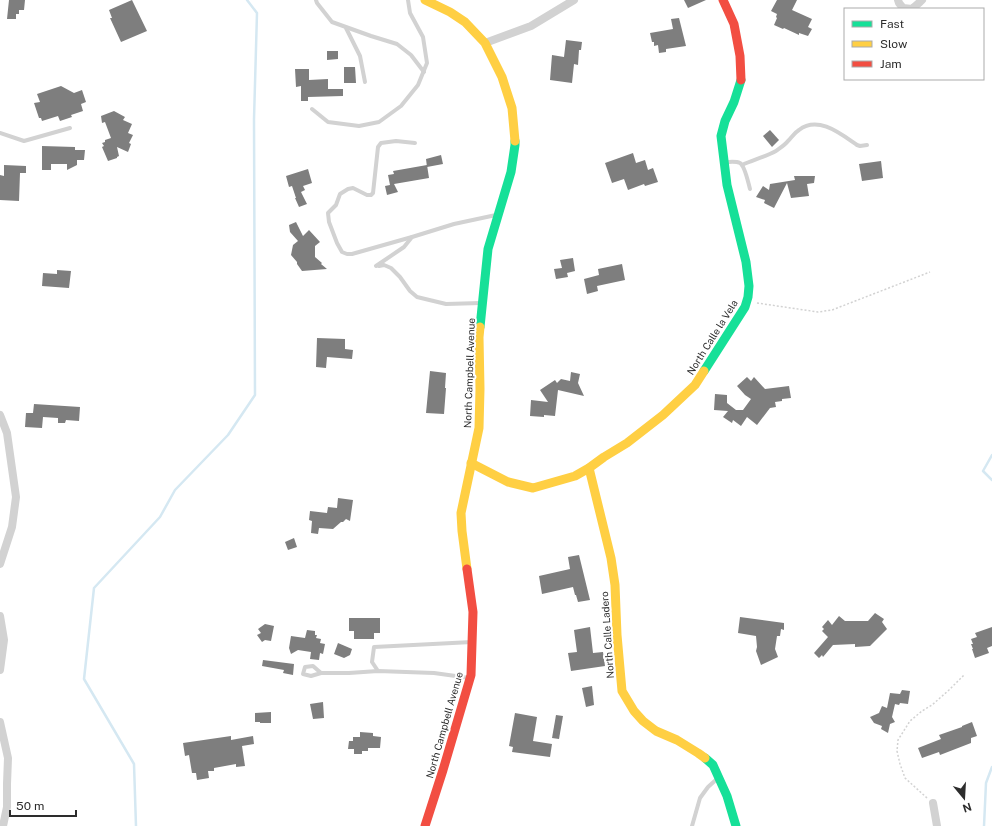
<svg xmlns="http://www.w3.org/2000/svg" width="992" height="826" font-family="'Public Sans',sans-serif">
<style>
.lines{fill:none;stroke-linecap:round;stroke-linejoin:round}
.stream{stroke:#d5e8f2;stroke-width:2.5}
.building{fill:#7e7e7e}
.path{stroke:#d2d2d2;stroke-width:1.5;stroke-dasharray:2 2;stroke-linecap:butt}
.lane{stroke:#d2d2d2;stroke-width:4}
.street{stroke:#d2d2d2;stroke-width:8}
.fast{stroke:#16e098;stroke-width:9}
.slow{stroke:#ffcf43;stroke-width:9}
.jam{stroke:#f24e42;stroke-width:9}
.labels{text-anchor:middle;stroke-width:4;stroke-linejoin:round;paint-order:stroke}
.street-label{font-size:10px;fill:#2d2d2d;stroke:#fff}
</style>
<rect width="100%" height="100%" fill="#fff"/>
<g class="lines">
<g class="stream">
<polyline points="992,455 983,471 992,480"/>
<polyline points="136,826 134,764 84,679 94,588 160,517 175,490 228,435 255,395 254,119 257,13 247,0"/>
<polyline points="984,826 986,783 992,767"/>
</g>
</g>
<g class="building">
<polygon points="9,0 25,0 24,10 19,10 19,14 16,14 16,19 7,19"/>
<polygon points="132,0 147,31 121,42 110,18 112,18 109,10"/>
<polygon points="684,0 706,0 688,8"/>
<polygon points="777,0 797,0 792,10 812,19 808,27 812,29 808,36 799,33 799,35 784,28 783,29 774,25 777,18 776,17 777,14 771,11"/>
<polygon points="679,18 686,46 666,49 666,52 659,53 658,45 654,46 654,42 652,42 650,33 673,29 671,19"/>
<polygon points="566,40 582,42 581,50 579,50 578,65 574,64 572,83 550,80 552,55 564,57"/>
<polygon points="327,51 338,51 338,59 327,60"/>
<polygon points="344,67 355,67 356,83 344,83"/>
<polygon points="295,69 309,69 309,80 328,79 328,89 343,89 343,96 308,97 308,101 301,101 301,86 296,87"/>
<polygon points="61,86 74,93 82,90 86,102 81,104 83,111 71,115 72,117 60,121 58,116 42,121 41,118 39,118 34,103 40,102 37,94"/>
<polygon points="114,111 125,117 123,120 132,124 128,133 133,135 129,143 131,144 128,152 117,147 119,156 117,157 117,158 108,161 102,147 104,146 102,143 105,142 105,140 111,138 105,122 102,123 101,116"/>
<polygon points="770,130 779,140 772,147 763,136"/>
<polygon points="42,146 75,147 75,150 85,150 84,160 77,160 77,165 67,170 67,164 51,164 51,170 42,170"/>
<polygon points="633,153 636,163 645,160 648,170 653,168 658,182 645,186 644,184 628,190 624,179 612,183 605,163"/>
<polygon points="441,155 443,164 427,167 426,159"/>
<polygon points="881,161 883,178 862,181 859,164"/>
<polygon points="4,165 26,166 26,173 20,173 19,201 0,200 0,175 4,176"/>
<polygon points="427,165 429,178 394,184 398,192 387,195 385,186 390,185 388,175 394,174 393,171"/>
<polygon points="308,169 312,183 303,186 305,190 301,192 307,204 299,207 295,198 296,198 292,186 289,187 286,176"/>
<polygon points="794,176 815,176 814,183 807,184 809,196 791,198 787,183 774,208 764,203 765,200 756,197 763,186 769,190 770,184 795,180"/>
<polygon points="296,222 303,236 309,230 320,242 315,246 315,257 322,263 321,264 327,269 302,271 297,264 297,262 291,255 293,245 298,241 290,232 289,225"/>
<polygon points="573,258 575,271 567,273 568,277 556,279 554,269 562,268 560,260"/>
<polygon points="622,264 625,280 597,286 598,291 587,294 584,279 599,275 598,269"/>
<polygon points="57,270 71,271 69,288 42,286 43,273 57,274"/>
<polygon points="317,338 345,339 345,349 353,350 352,359 327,357 326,368 316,367"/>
<polygon points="430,371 446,373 445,388 446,388 444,414 426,413"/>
<polygon points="571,372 580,374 578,383 584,396 558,390 555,416 544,415 544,417 530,416 531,400 548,402 540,390 555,380 557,383 561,379 570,381"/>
<polygon points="747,377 751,381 754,377 765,389 789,386 791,398 782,399 782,401 775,402 776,407 770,408 757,425 747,417 741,426 733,420 732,423 723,417 728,411 714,410 715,394 727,395 727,403 736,410 743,410 751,399 745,395 737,386"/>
<polygon points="34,404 80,407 79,421 66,420 65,423 58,423 58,418 43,417 42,428 25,427 26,413 33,413"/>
<polygon points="338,498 353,500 350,521 346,519 343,522 341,522 333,529 319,528 318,534 311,533 312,521 309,520 310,511 327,513 328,507 337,508"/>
<polygon points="294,538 297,547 288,550 285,542"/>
<polygon points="579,555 590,600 578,602 576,595 575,595 573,587 542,594 539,576 570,569 568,557"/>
<polygon points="875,613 884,619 882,622 887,629 870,646 855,647 855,644 833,645 823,657 822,655 819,658 814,653 828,637 822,631 824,629 822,627 828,620 832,625 839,616 845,621 868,621"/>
<polygon points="740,617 784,623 784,630 781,629 780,636 777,636 775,649 778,657 761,665 756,651 757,647 756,636 738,633"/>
<polygon points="349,618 380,618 380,633 374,633 374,639 354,639 354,631 349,631"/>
<polygon points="265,624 274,626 271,641 265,640 262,642 257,635 261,633 258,629"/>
<polygon points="590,627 593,653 603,652 605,666 571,671 568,653 577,652 574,630"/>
<polygon points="992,627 992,646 987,648 989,653 975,658 972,649 973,649 971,644 973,644 971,639 977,637 975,633"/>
<polygon points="307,630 315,631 315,635 317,635 316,638 321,639 320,643 325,644 323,654 320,653 319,660 310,659 311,652 298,650 291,654 289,648 291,636 305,638"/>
<polygon points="338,643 352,649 350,655 344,658 334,654"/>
<polygon points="263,660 294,664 293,675 283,673 284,670 262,666"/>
<polygon points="592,686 594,705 586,707 582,688"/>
<polygon points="902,690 910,691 908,704 900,703 899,705 895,704 892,717 895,722 890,724 888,733 881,729 882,726 874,723 870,717 879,713 882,706 887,708 890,693 900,694"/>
<polygon points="323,702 324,718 313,719 310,704"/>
<polygon points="271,712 271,723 260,723 260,722 255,722 255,713"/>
<polygon points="515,713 537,717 533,741 552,744 550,757 512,752 513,747 509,746"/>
<polygon points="556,715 563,716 559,739 552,738"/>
<polygon points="972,722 977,736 971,738 971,743 940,755 939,752 922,758 918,748 941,739 939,735 962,727 962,726"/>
<polygon points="360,732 373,733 373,736 381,737 380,748 368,748 368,751 362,751 362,754 354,754 354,749 348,749 349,741 353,741 353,737 360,737"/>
<polygon points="231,736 231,740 253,736 254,744 242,746 245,766 236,767 236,764 214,768 214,771 208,771 209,778 197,780 196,773 192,773 189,755 185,756 183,743"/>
</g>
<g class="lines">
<g class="path">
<polyline points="757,303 818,312 832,310 930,272"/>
<polyline points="927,798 905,778 900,764 897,751 898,740 910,721 922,711 932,705 949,690 964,675"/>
</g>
<g class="lane">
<polyline points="316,0 317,3 332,22 371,36 397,44 411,55 424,72"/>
<polyline points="346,28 360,56 365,82"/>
<polyline points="312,109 328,122 359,126 379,122 401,106 418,85 427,63 423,37 410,13 408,0"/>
<polyline points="0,133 24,141 70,128"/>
<path d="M726,162C730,162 736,161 740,163C745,166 748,182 750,189"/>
<path d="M742,165C753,160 765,157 776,151C780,148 785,145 788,141C792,137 794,133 799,130C818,115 841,134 857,145L860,146L867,145"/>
<polyline points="412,237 352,254 347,254 342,252 337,243 329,222 328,213 336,205 340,194 348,189 353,188 367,195 371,195 373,193 378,147 381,143 396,141 415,143"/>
<polyline points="376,266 404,247 412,237 454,224 496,215"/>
<polyline points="379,266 384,265 391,268 400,277 410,291 417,297 446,304 481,303"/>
<polyline points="378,671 372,662 374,647 472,642"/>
<polyline points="321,673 313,666 305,667 303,674 311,676 321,673 349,673 378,671 434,673 470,678"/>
<polyline points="692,826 700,798 708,787 718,778"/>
</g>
<g class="street">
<polyline points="898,0 899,3 903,8 912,9 920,2 922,0"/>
<polyline points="485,43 531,26 574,0"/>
<polyline points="0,415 7,433 16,497 12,527 0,564"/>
<polyline points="0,616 4,640 0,670"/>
<polyline points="0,722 8,758 7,784 7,807 3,826"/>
<polyline points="933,803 937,826"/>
</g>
<g class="fast">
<polyline points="480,327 488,249 511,172 515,145 515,141"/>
<polyline points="704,371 745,307 748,297 749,286 746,262 727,185 721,136 725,121 734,102 741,80"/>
<polyline points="705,758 713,765 727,796 736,826"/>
</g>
<g class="slow">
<polyline points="425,0 450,12 465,22 485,43 502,77 512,108 515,141"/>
<polyline points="471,463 508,482 533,488 575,476 589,468 604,457 627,443 663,415 695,385 704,371"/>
<polyline points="589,468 611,558 615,585 617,635 622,691 634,711 643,721 656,731 677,740 698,753 705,758"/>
<polyline points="467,569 462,531 461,513 479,428 480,389 479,337 480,327"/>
</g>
<g class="jam">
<polyline points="723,0 734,24 740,56 741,80"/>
<polyline points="425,826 443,770 471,675 473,612 467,569"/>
</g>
</g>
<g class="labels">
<g class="street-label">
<text transform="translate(712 337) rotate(-58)" y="4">North Calle la Vela</text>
<text transform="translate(469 373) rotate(-88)" y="4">North Campbell Avenue</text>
<text transform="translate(607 635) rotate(-94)" y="4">North Calle Ladero</text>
<text transform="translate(444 725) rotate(-74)" y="4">North Campbell Avenue</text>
</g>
</g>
<rect x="844" y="8" width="140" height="72" fill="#ffffff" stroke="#ababab"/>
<rect x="852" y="21" width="20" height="6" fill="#16e098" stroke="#ababab"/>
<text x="880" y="28" font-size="12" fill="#2d2d2d">Fast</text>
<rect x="852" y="41" width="20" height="6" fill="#ffcf43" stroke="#ababab"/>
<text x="880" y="48" font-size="12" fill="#2d2d2d">Slow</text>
<rect x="852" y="61" width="20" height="6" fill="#f24e42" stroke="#ababab"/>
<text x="880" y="68" font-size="12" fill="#2d2d2d">Jam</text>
<g transform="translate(964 798) rotate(162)" stroke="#ffffff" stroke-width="3" paint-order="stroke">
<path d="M0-3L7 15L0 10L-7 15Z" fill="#2d2d2d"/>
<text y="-6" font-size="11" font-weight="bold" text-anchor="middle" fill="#2d2d2d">N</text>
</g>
<path d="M10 810v6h66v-6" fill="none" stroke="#2d2d2d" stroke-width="2"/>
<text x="16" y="810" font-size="12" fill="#2d2d2d" stroke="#ffffff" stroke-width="3" paint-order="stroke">50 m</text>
</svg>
